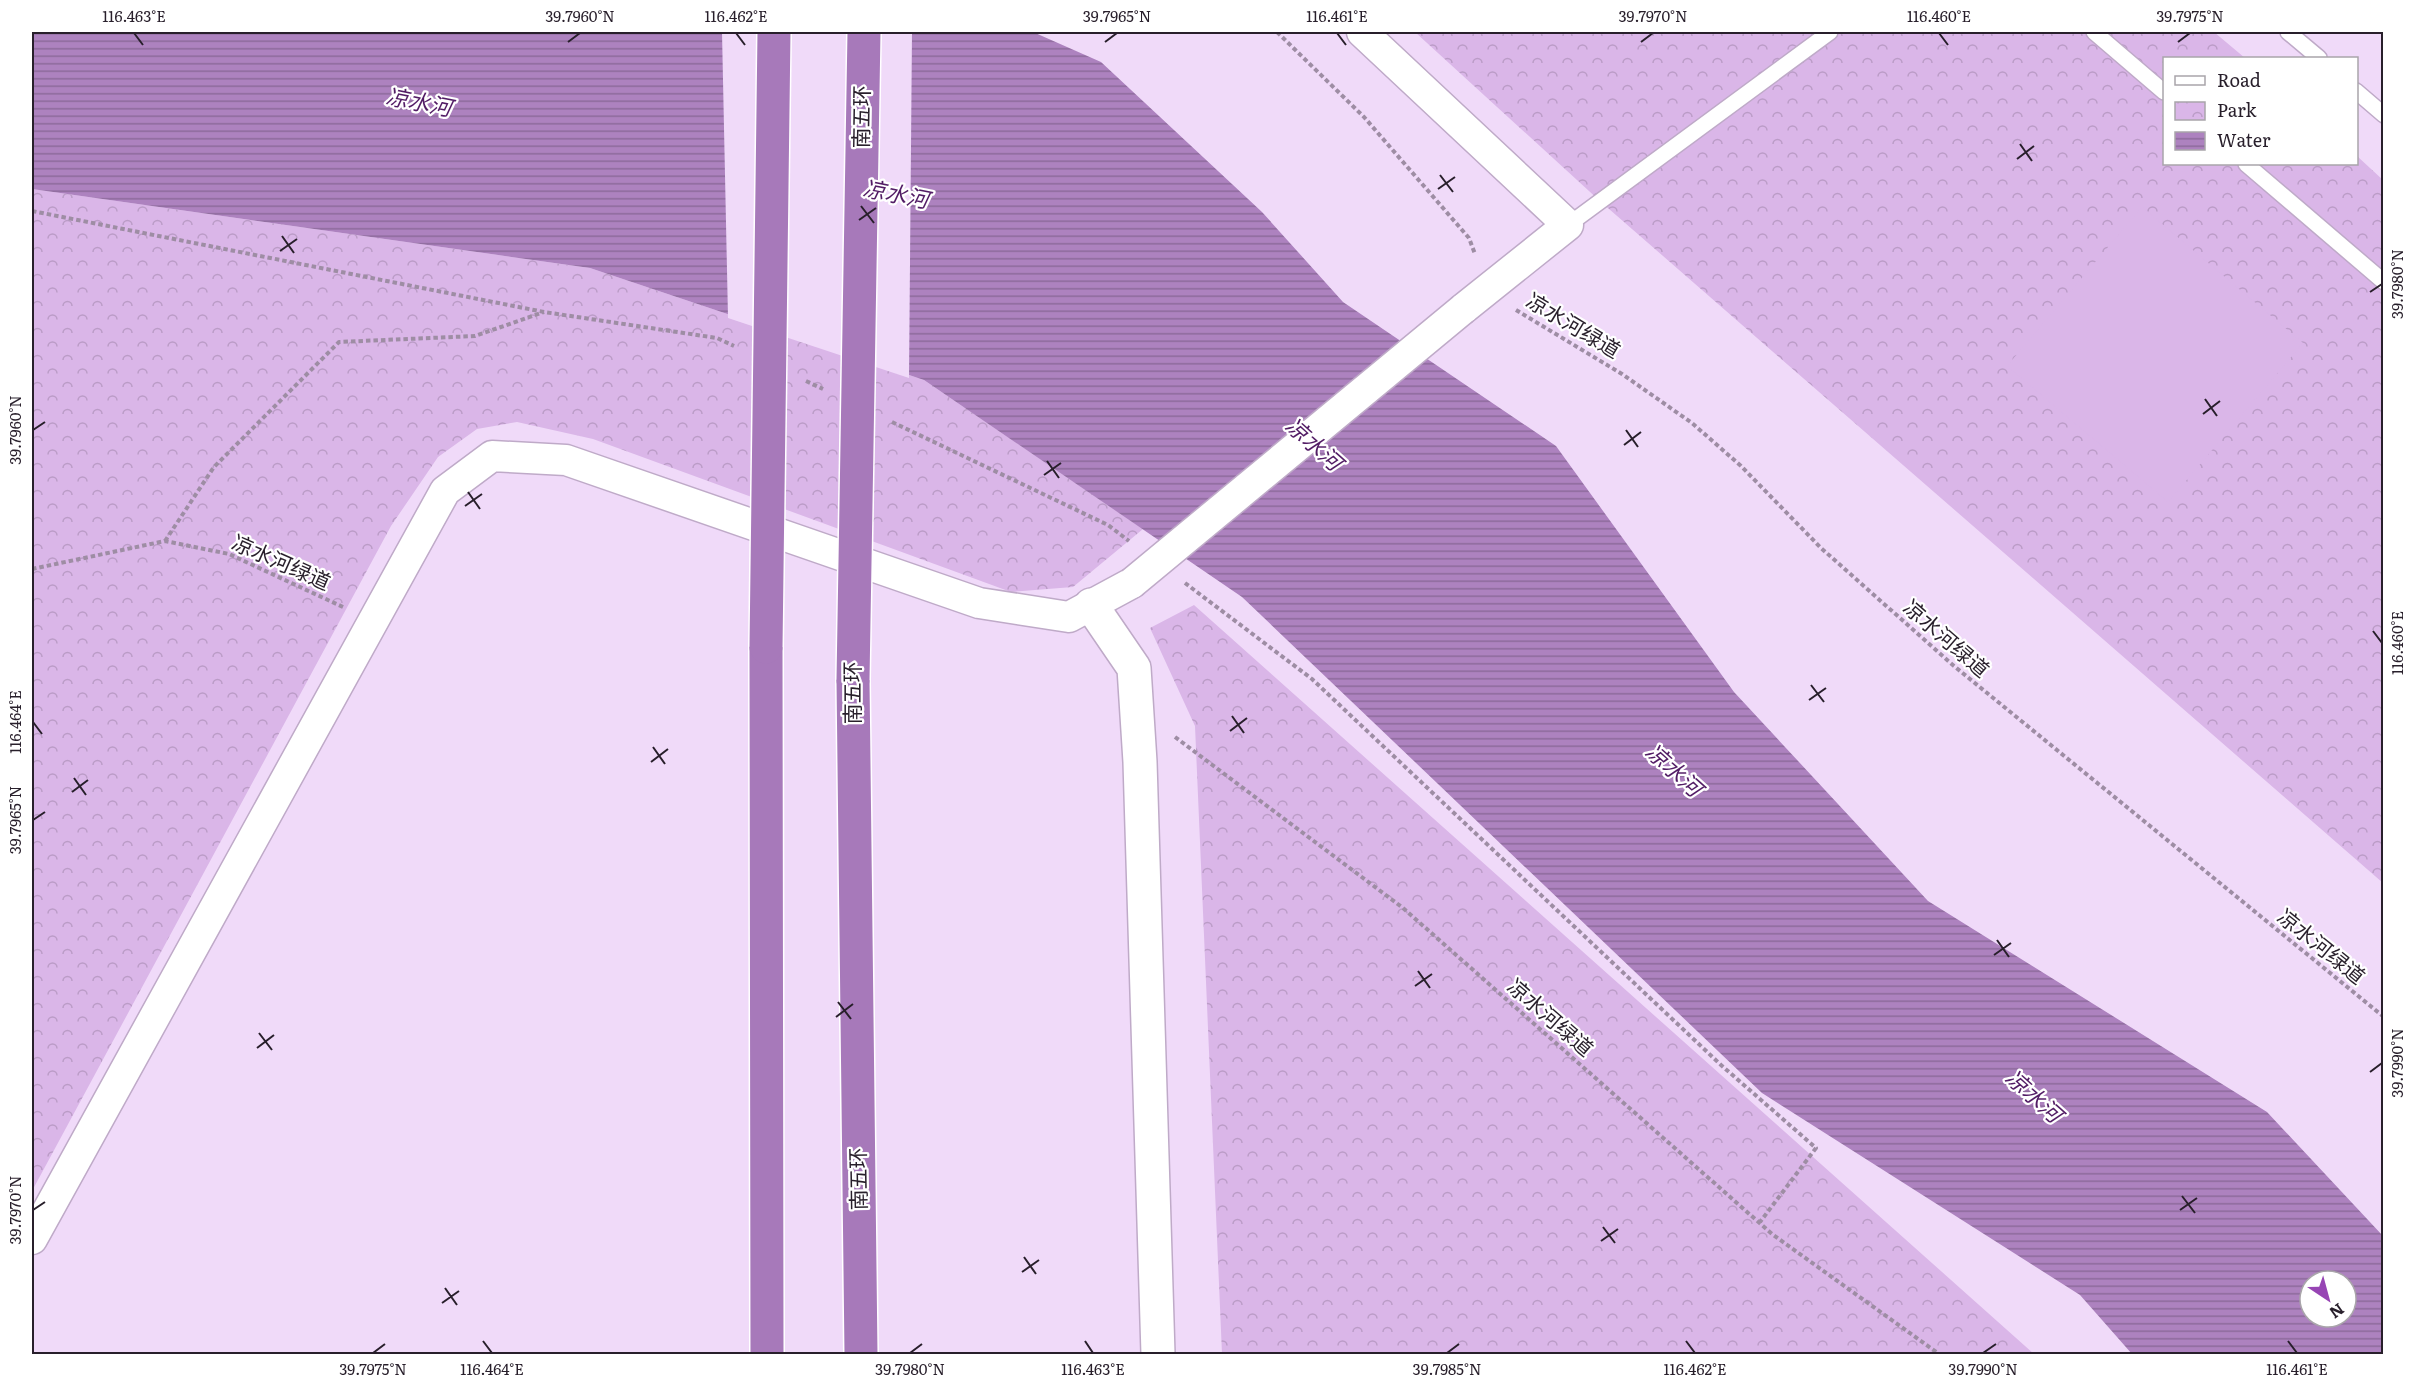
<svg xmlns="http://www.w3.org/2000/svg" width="2415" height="1386" font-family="Literata,'Noto Sans SC',serif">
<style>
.park{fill:url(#park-crowns)}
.garden{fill:#dab6e8}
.water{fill:url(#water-rules);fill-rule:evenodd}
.pier{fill:#f0daf9}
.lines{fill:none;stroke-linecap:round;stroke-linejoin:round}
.service-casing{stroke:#bfaac8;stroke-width:18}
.minor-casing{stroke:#bfaac8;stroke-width:33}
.tertiary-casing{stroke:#bfaac8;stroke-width:36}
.motorway-casing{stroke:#fff;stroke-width:36}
.path{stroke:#9e8da4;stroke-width:4;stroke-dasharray:4.5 3;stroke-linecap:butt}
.service{stroke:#fff;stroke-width:15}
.minor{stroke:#fff;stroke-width:30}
.tertiary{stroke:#fff;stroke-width:33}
.motorway{stroke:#a779ba;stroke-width:33}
.minor-bridge-casing{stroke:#bfaac8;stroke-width:33;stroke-linecap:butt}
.motorway-bridge-casing{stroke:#fff;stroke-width:36;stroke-linecap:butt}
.minor-bridge{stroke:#fff;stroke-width:30}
.motorway-bridge{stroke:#a779ba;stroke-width:33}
.ticks{fill:none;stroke:#281f2b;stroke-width:2}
.labels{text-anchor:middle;stroke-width:4.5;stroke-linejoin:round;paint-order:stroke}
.street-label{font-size:21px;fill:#281f2b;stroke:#fff}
.water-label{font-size:22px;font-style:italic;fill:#521c65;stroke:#fff}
.neatline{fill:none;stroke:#281f2b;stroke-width:2}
.ticks-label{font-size:15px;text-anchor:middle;fill:#281f2b}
</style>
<defs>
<pattern id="park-crowns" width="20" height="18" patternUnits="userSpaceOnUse" patternTransform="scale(1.5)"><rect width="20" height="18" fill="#dab6e8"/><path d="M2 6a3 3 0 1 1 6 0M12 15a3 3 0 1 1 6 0" fill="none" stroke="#bb9cc7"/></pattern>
<pattern id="water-rules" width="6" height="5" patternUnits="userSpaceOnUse" patternTransform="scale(1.5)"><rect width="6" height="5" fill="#ad82bf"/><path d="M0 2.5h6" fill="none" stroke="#8d6a9b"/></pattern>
</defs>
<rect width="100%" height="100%" fill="#f0daf9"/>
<g class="park">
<polygon points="1415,32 2214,32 2245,58 2164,58 2164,164 2356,164 2357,156 2383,180 2383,883 1601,202"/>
<polygon points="32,189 590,268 924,380 1143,529 1073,587 1011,592 593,439 517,422 477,429 438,457 391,526 32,1191"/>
<polygon points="1194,605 2034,1354 1222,1354 1195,726 1150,628"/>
</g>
<polygon class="garden" points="2142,207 2303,343 2168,502 2007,366"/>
<path class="water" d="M32,32H1033L1101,62L1262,212L1343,302L1556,446L1734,692L1928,901L2267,1112L2383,1236V1354H2132L2080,1295L1762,1093L1242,597L924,380L590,268L32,189ZM2310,1281H2346V1317H2310Z"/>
<polygon class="pier" points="722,32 912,32 909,378 728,318"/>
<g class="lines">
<g class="service-casing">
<g id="service">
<polyline points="2094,32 2164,92"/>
<polyline points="2288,32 2319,58"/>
<polyline points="2356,91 2384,115"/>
<polyline points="2246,164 2384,282"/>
<polyline points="1568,225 1830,32"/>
</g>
</g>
<g class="minor-casing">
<g id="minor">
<polyline points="1362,32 1568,225 1463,309"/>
<polyline points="32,1239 445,491 492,456 566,460 979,603 1069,617 1132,583"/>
</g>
</g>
<g class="tertiary-casing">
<polyline id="tertiary" points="1091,605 1134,668 1140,762 1158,1354"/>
</g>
<g class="motorway-casing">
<g id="motorway">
<polyline points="766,647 767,1354"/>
<polyline points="853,680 861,1354"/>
</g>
</g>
<g class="path">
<polyline points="1277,32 1364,117 1469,238 1475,254"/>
<polyline points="32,211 544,312 717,338 734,346"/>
<polyline points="1516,310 1622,374 1692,423 1741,466 1821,548 1954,666 2384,1017"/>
<polyline points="806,381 823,389"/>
<polyline points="892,422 1108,525 1129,541"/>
<polyline points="165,541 214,467 339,342 475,336 544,312"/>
<polyline points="32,569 165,541 229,554 343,607"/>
<polyline points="1185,583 1312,679 1721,1065 1816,1148 1760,1222"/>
<polyline points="1175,737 1403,908 1772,1234 1939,1354"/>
</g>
<use href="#service" class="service"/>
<use href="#minor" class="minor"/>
<use href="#tertiary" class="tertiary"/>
<use href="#motorway" class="motorway"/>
<g class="minor-bridge-casing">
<polyline id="minor-bridge" points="1132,583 1463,309"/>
</g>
<g class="motorway-bridge-casing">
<g id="motorway-bridge">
<polyline points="766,647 774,32"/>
<polyline points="853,680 864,32"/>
</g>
</g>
<use href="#minor-bridge" class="minor-bridge"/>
<use href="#motorway-bridge" class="motorway-bridge"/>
</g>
<path class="ticks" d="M134,33L143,45M736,33L745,45M1337,33L1346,45M1939,33L1948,45M568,42L580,33M1105,42L1117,33M1641,42L1653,33M2178,42L2190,33M2020,144L2032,161M2017,159L2034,146M1440,175L1453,192M1438,189L1455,177M861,206L874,223M859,220L876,208M282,236L294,253M280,251L297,239M2370,292L2382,284M2205,399L2217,416M2203,414L2220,401M33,430L45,422M1626,430L1638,447M1624,445L1641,432M1047,461L1059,478M1044,475L1061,463M468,492L480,509M465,506L482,494M2373,631L2382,643M1811,685L1824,702M1809,700L1826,688M1232,716L1244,733M33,722L42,734M1230,731L1247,718M653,747L665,764M651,762L668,749M74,778L86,795M72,792L88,780M33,820L45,812M1997,940L2009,957M1994,955L2011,943M1418,971L1430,988M1415,986L1432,974M838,1002L851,1019M836,1017L853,1004M259,1033L272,1050M257,1048L274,1035M2370,1072L2382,1063M2182,1196L2195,1213M33,1210L45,1202M2180,1210L2197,1198M1603,1227L1615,1243M1601,1241L1618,1229M1024,1257L1036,1274M1022,1272L1039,1260M445,1288L457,1305M442,1303L459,1291M483,1341L492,1353M1085,1341L1093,1353M1686,1341L1695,1353M2288,1341L2297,1353M373,1353L385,1344M910,1353L922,1344M1447,1353L1459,1344M1983,1353L1996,1344"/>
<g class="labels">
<g class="street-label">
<text transform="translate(862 117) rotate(-89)" y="7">南五环</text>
<text transform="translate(1573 326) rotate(31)" y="7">凉水河绿道</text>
<text transform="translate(281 563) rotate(24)" y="7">凉水河绿道</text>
<text transform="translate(1946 639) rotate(41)" y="7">凉水河绿道</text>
<text transform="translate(853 693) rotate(-90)" y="7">南五环</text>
<text transform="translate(2321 947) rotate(39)" y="7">凉水河绿道</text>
<text transform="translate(1550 1018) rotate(41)" y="7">凉水河绿道</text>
<text transform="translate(859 1179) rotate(-91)" y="7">南五环</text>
</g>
<g class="water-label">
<text transform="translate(419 102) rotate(11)" y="8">凉水河</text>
<text transform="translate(896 194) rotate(11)" y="8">凉水河</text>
<text transform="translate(1314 444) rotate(42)" y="8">凉水河</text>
<text transform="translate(1674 770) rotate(42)" y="8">凉水河</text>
<text transform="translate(2034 1096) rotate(42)" y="8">凉水河</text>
</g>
</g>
<rect width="2415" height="1386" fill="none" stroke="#ffffff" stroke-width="66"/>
<rect x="2163" y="57" width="195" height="108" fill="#ffffff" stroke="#a9a5aa" stroke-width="1.5"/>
<rect x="2175" y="76" width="30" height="9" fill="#ffffff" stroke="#a9a5aa" stroke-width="1.5"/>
<text x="2217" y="87" font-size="18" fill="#281f2b">Road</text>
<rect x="2175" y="102" width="30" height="18" fill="url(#park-crowns)" stroke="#a9a5aa" stroke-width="1.5"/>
<text x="2217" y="117" font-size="18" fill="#281f2b">Park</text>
<rect x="2175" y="132" width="30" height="18" fill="url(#water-rules)" stroke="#a9a5aa" stroke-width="1.5"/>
<text x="2217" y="147" font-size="18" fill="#281f2b">Water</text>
<g transform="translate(2328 1299) rotate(144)"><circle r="28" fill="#ffffff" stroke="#a9a5aa" stroke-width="1.5"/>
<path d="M0-4.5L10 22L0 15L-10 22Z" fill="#9745b4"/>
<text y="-9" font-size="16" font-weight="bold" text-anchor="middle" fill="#281f2b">N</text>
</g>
<rect x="33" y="33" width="2349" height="1320" class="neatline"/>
<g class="ticks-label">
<text x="134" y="22">116.463°E</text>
<text x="580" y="22">39.7960°N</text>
<text x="736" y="22">116.462°E</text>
<text x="1117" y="22">39.7965°N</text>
<text x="1337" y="22">116.461°E</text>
<text x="1653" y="22">39.7970°N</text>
<text x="1939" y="22">116.460°E</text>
<text x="2190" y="22">39.7975°N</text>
<text transform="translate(2398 284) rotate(-90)" y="5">39.7980°N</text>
<text transform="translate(16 430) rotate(-90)" y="5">39.7960°N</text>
<text transform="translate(2398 643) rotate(-90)" y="5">116.460°E</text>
<text transform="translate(16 722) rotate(-90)" y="5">116.464°E</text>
<text transform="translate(16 820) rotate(-90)" y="5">39.7965°N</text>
<text transform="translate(2398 1063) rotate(-90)" y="5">39.7990°N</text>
<text transform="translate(16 1210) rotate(-90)" y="5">39.7970°N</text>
<text x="373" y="1375">39.7975°N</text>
<text x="492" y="1375">116.464°E</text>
<text x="910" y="1375">39.7980°N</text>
<text x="1093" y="1375">116.463°E</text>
<text x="1447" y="1375">39.7985°N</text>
<text x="1695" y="1375">116.462°E</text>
<text x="1983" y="1375">39.7990°N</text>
<text x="2297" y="1375">116.461°E</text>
</g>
</svg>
